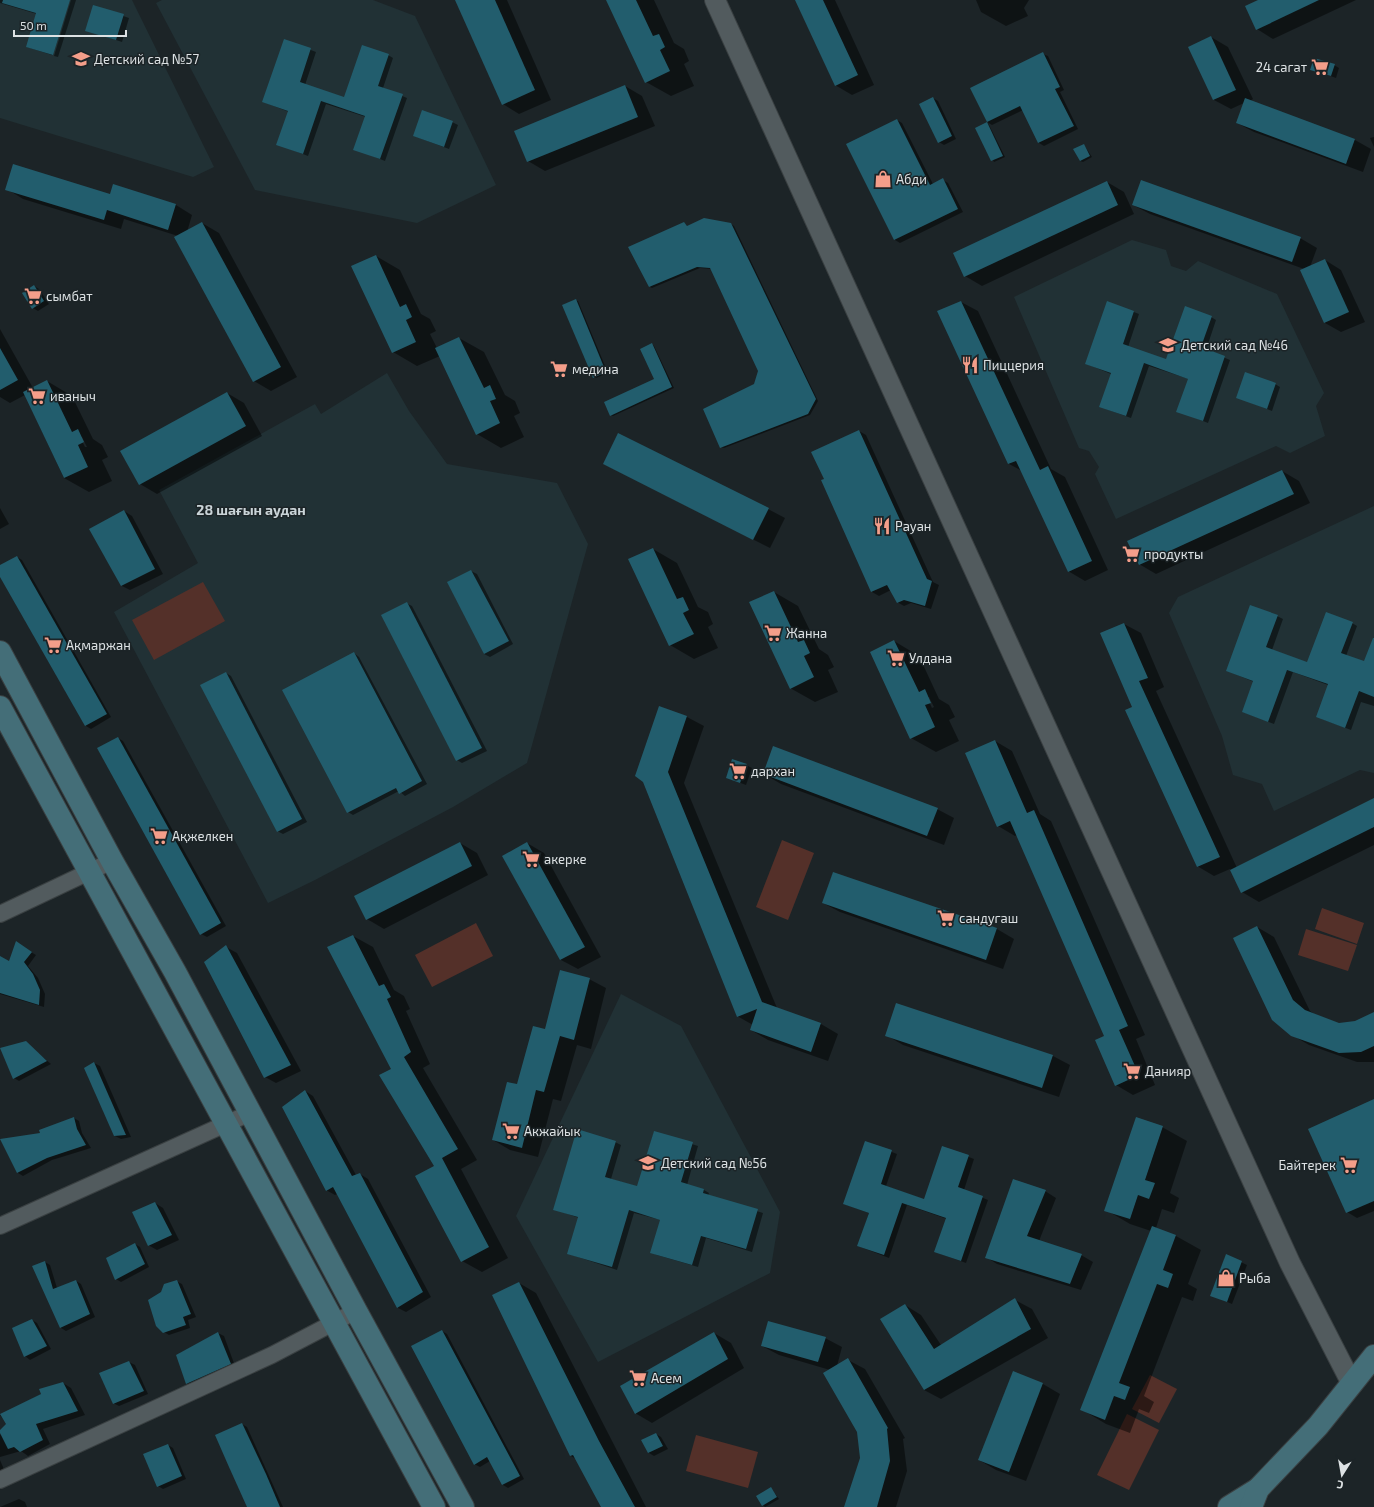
<svg xmlns="http://www.w3.org/2000/svg" width="1374" height="1507" font-family="'Exo 2',sans-serif">
<style>
.built{fill:#213135}
.green{fill:#543029}
.shadow{fill:#0007;fill-rule:evenodd}
.building{fill:#225d6d}
.lines{fill:none;stroke-linecap:round;stroke-linejoin:round}
.minor-casing{stroke:#3a4042;stroke-width:18}
.tertiary-casing{stroke:#3a4042;stroke-width:22}
.secondary-casing{stroke:#3a4042;stroke-width:24}
.minor{stroke:#525b5e;stroke-width:16}
.tertiary{stroke:#525b5e;stroke-width:20}
.secondary{stroke:#446e78;stroke-width:22}
.labels{text-anchor:middle;stroke-width:3;stroke-linejoin:round;paint-order:stroke}
.poi-label{font-size:13px;fill:#dde2e4;stroke:#1c2427;text-anchor:start}
.neighbourhood-label{font-size:14px;font-weight:bold;fill:#cad4d8;stroke:#1c2427}
</style>
<rect width="100%" height="100%" fill="#1c2427"/>
<g class="built">
<polygon points="0,0 132,0 214,167 193,177 0,118"/>
<polygon points="162,0 373,0 415,16 496,185 417,223 255,190 156,3"/>
<polygon points="1132,240 1166,250 1171,266 1186,271 1198,261 1277,294 1324,393 1316,406 1325,436 1290,453 1276,446 1116,519 1095,474 1099,467 1089,451 1079,448 1014,297"/>
<polygon points="387,373 409,411 447,464 557,483 588,544 527,763 453,807 315,880 268,903 114,612 198,563 159,490 315,404 321,414"/>
<polygon points="1374,506 1374,773 1360,770 1274,811 1262,784 1233,775 1222,736 1169,613 1178,597"/>
<polygon points="621,994 681,1026 780,1212 770,1273 598,1362 516,1216"/>
</g>
<g class="green">
<polygon points="203,582 225,621 154,660 132,620"/>
<polygon points="782,840 814,853 788,920 756,907"/>
<polygon points="1322,908 1364,923 1357,944 1315,929"/>
<polygon points="476,923 493,956 432,987 415,955"/>
<polygon points="1306,929 1357,945 1348,971 1298,955"/>
<polygon points="1150,1375 1177,1389 1159,1423 1132,1409"/>
<polygon points="1127,1414 1159,1430 1129,1490 1097,1475"/>
<polygon points="696,1435 758,1452 748,1488 686,1471"/>
</g>
<g class="shadow">
<polygon points="0,0 69,0 52,55 27,47 37,14 0,3"/>
<polygon points="71,0 76,0 58,57 54,56"/>
<polygon points="456,0 507,0 551,100 519,114 503,104"/>
<polygon points="607,0 654,0 674,43 684,49 689,61 684,64 694,86 671,96 646,82"/>
<polygon points="796,0 835,0 874,85 852,95 835,85"/>
<polygon points="976,0 1029,0 1024,8 1028,16 1006,26 981,12"/>
<polygon points="1260,0 1356,0 1273,39 1257,29"/>
<polygon points="94,6 129,18 122,42 86,30"/>
<polygon points="1211,37 1228,47 1253,99 1250,101 1355,140 1371,149 1363,172 1254,132 1237,123 1244,103 1231,109 1214,100 1190,47"/>
<polygon points="285,40 316,52 305,85 344,98 388,55 393,58 383,88 407,98 385,161 355,149 366,117 326,104 308,156 277,144 289,112 264,102"/>
<polygon points="1043,54 1048,56 1064,90 1060,92 1078,129 1044,146 1039,143 1023,110 992,125 987,122"/>
<polygon points="1334,65 1339,68 1336,78 1311,69"/>
<polygon points="625,86 642,96 655,126 545,171 528,161"/>
<polygon points="933,98 938,101 956,139 944,145 939,142"/>
<polygon points="897,120 902,123 933,184 943,180 948,183 963,212 900,243 895,240"/>
<polygon points="452,122 458,125 449,149 414,136"/>
<polygon points="988,123 1005,157 994,162 977,128"/>
<polygon points="1374,137 1374,147 1370,138"/>
<polygon points="1084,145 1092,157 1083,162 1080,161"/>
<polygon points="1107,182 1124,192 1134,214 982,286 965,276"/>
<polygon points="7,189 111,195 176,205 192,215 187,232 202,223 219,233 297,377 271,391 254,381 178,236 124,219 121,229 23,199"/>
<polygon points="1133,205 1300,238 1317,248 1310,267 1325,260 1341,270 1365,322 1341,332 1325,323 1304,269 1150,214"/>
<polygon points="684,223 688,227 731,224 734,226 818,401 810,415 724,448 721,447 755,385 760,371 712,269 700,268 652,288 650,287"/>
<polygon points="376,256 400,270 421,314 430,319 436,331 430,334 437,348 459,338 484,352 505,395 515,401 520,413 514,416 524,437 501,448 477,434 440,356 417,366 393,352"/>
<polygon points="34,286 39,289 49,304 38,311 33,308"/>
<polygon points="575,300 578,301 608,373 596,378 593,377"/>
<polygon points="961,302 978,311 1051,469 1065,477 1108,570 1085,581 1068,571 1022,471 1009,464 939,312"/>
<polygon points="1108,302 1139,314 1128,347 1167,360 1211,317 1216,320 1206,350 1230,360 1208,423 1178,411 1189,379 1149,366 1131,418 1106,409 1111,374 1087,364"/>
<path d="M0,329L33,388L47,381L72,396L93,439L102,445L108,457L102,460L112,481L89,492L64,478L25,395L10,403L0,397ZM80,437H82L87,447H85Z"/>
<polygon points="652,344 654,346 674,388 613,416 611,415 655,380"/>
<polygon points="1275,384 1280,387 1272,411 1237,397"/>
<polygon points="227,393 244,403 262,436 157,494 140,484 122,451"/>
<polygon points="859,431 866,435 933,582 939,585 931,609 911,603 904,606 897,602 891,590 879,596 872,592 823,481"/>
<polygon points="604,464 768,509 785,518 770,548"/>
<polygon points="1282,471 1299,481 1310,503 1156,574 1139,564"/>
<polygon points="0,508 9,524 0,529"/>
<polygon points="124,511 132,516 163,574 130,590 122,586 91,529"/>
<polygon points="653,549 677,563 698,607 708,612 713,624 708,627 718,648 694,659 670,645"/>
<polygon points="17,557 22,560 111,717 91,729 86,726 0,575 0,566"/>
<polygon points="471,571 477,574 513,644 490,657 484,654"/>
<polygon points="774,592 798,606 819,649 828,655 834,667 828,670 838,692 815,702 790,688"/>
<polygon points="406,603 412,606 487,751 462,763 457,760"/>
<polygon points="1277,616 1283,619 1272,650 1308,663 1352,623 1357,626 1346,656 1364,663 1374,640 1374,706 1361,702 1351,730 1322,719 1328,685 1293,672 1274,724 1243,712 1254,682 1228,671"/>
<polygon points="1124,624 1141,633 1164,687 1156,691 1237,868 1374,799 1374,845 1259,902 1242,892 1230,869 1214,876 1197,866 1133,707"/>
<path d="M894,641L919,656L939,699L949,705L955,717L949,720L959,741L936,752L911,738ZM927,697H929L934,707L932,708Z"/>
<polygon points="354,653 359,657 427,784 405,796 399,791 353,815 348,812"/>
<polygon points="226,673 231,676 307,822 283,834 277,831"/>
<polygon points="660,707 687,717 704,726 684,783 777,1008 821,1024 838,1034 828,1061 768,1040 751,1030 753,1025 737,1016 644,781"/>
<polygon points="118,738 123,741 226,926 207,937 201,934"/>
<polygon points="995,741 1012,751 1040,814 1051,821 1145,1035 1136,1039 1155,1085 1133,1095 1116,1085 1105,1037 1017,835 1015,836 998,826"/>
<polygon points="746,765 752,768 746,785 727,778"/>
<polygon points="764,774 937,809 954,818 944,845 781,784"/>
<polygon points="460,843 477,853 488,875 384,929 367,919"/>
<polygon points="527,843 544,853 601,957 578,969 561,960 504,856"/>
<polygon points="833,873 997,929 1014,939 1003,969 840,912 823,903"/>
<polygon points="1257,927 1274,937 1310,1011 1314,1014 1339,1024 1355,1022 1374,1013 1374,1062 1357,1062 1309,1045 1292,1035"/>
<polygon points="353,936 373,947 394,990 404,996 410,1009 406,1011 430,1064 423,1068 477,1160 461,1169 508,1258 482,1272 462,1261 435,1167 392,1070"/>
<polygon points="21,946 36,955 28,966 38,978 45,994 44,1007 0,994 0,957 10,962"/>
<polygon points="226,947 237,953 301,1071 276,1083 265,1077"/>
<polygon points="589,979 606,988 591,1049 577,1045 561,1101 553,1099 538,1157 510,1150 493,1140 517,1085 546,1031"/>
<polygon points="886,1035 1053,1056 1070,1065 1059,1097 903,1045"/>
<polygon points="25,1042 51,1064 19,1081 14,1078"/>
<polygon points="94,1063 100,1066 131,1137 121,1139 115,1136"/>
<polygon points="305,1091 313,1096 356,1175 360,1174 368,1179 431,1297 406,1312 398,1308 337,1194 335,1195 326,1190"/>
<polygon points="1374,1100 1374,1211 1357,1218 1347,1212"/>
<polygon points="74,1118 79,1121 82,1133 91,1148 52,1160 23,1176 18,1173 1,1140 41,1134"/>
<polygon points="1162,1127 1187,1141 1170,1193 1179,1198 1174,1213 1162,1209 1156,1228 1176,1236 1201,1250 1188,1284 1197,1289 1193,1301 1182,1297 1144,1396 1154,1402 1149,1413 1139,1409 1130,1433 1106,1424 1081,1409 1151,1231 1130,1224 1106,1210"/>
<polygon points="654,1132 698,1146 687,1185 704,1190 709,1193 708,1196 763,1213 752,1252 706,1238 698,1267 657,1255 651,1252 661,1220 634,1213 617,1270 569,1254 579,1218 554,1209 615,1142 621,1145 611,1179 638,1187"/>
<polygon points="866,1142 897,1154 886,1186 925,1200 943,1147 974,1159 964,1190 988,1200 966,1263 941,1254 947,1219 907,1205 889,1258 858,1246 869,1213 844,1204"/>
<polygon points="1045,1191 1056,1198 1039,1241 1081,1255 1093,1262 1081,1290 997,1264 986,1257"/>
<polygon points="155,1203 163,1208 179,1240 157,1250 148,1245"/>
<polygon points="135,1244 140,1247 149,1267 121,1282 116,1279"/>
<polygon points="1226,1255 1247,1265 1232,1304 1211,1295"/>
<polygon points="45,1262 50,1265 57,1288 76,1281 81,1284 95,1317 66,1331 61,1328 33,1266"/>
<polygon points="176,1281 182,1284 196,1317 188,1320 190,1328 169,1335 164,1332 161,1293"/>
<polygon points="519,1283 536,1293 646,1507 602,1507 576,1459 571,1456"/>
<polygon points="1015,1300 1032,1309 1048,1338 941,1399 924,1390 905,1305 921,1315 941,1345"/>
<polygon points="32,1320 37,1323 51,1349 30,1360 25,1356"/>
<polygon points="442,1331 447,1334 524,1479 508,1488 503,1485 490,1461 480,1467 474,1464"/>
<polygon points="218,1333 224,1336 235,1366 192,1386 187,1383 177,1355"/>
<polygon points="714,1333 731,1343 744,1368 652,1423 635,1413"/>
<polygon points="825,1338 842,1347 837,1366 848,1360 865,1369 905,1438 903,1439 907,1471 896,1507 845,1507 861,1459 858,1432 830,1370 779,1355 762,1346"/>
<polygon points="129,1362 135,1365 148,1394 119,1406 113,1403"/>
<polygon points="1013,1372 1043,1384 1060,1394 1026,1481 996,1470 979,1460"/>
<polygon points="63,1383 71,1388 85,1415 43,1429 50,1444 28,1456 21,1451 0,1457 0,1435 8,1425 0,1415"/>
<polygon points="242,1424 247,1427 283,1507 248,1507"/>
<polygon points="656,1434 661,1437 668,1449 654,1456 649,1453 643,1440"/>
<polygon points="168,1445 173,1448 186,1479 163,1489 158,1486"/>
<polygon points="0,1460 6,1474 0,1477"/>
<polygon points="771,1488 779,1499 765,1507 763,1505"/>
<polygon points="19,1499 25,1502 27,1507 0,1507"/>
</g>
<g class="building">
<polygon points="3,0 70,0 53,55 26,47 36,13 2,3"/>
<polygon points="455,0 495,0 535,90 502,105"/>
<polygon points="606,0 636,0 653,36 659,34 665,47 660,50 670,71 645,83"/>
<polygon points="795,0 823,0 858,75 835,86"/>
<polygon points="1258,0 1319,0 1256,30 1245,6"/>
<polygon points="93,5 124,14 116,40 85,31"/>
<polygon points="1211,36 1236,90 1213,100 1188,47"/>
<polygon points="284,39 311,48 300,82 344,97 362,45 389,54 378,86 403,94 380,159 353,150 365,116 321,101 303,154 276,145 288,111 262,102"/>
<polygon points="1043,52 1060,87 1055,89 1074,126 1038,143 1020,106 987,122 970,88"/>
<polygon points="1314,58 1335,64 1331,76 1310,70"/>
<polygon points="625,85 638,117 527,162 514,131"/>
<polygon points="933,97 952,136 938,143 919,104"/>
<polygon points="1245,98 1355,139 1346,164 1236,123"/>
<polygon points="422,110 453,121 444,147 413,136"/>
<polygon points="897,119 930,185 943,178 958,209 894,240 846,144"/>
<polygon points="987,122 1003,156 991,161 975,128"/>
<polygon points="1084,144 1090,156 1080,161 1073,149"/>
<polygon points="13,164 110,194 113,184 176,204 168,230 107,210 104,220 5,190"/>
<polygon points="1141,180 1301,237 1292,262 1132,205"/>
<polygon points="1107,181 1118,205 964,277 953,253"/>
<polygon points="704,218 731,223 816,399 808,414 720,448 703,409 754,384 758,371 710,268 697,267 649,287 628,247 684,222 687,226"/>
<polygon points="202,222 281,367 253,382 174,237"/>
<polygon points="376,255 400,307 406,304 412,317 406,320 416,342 392,353 351,266"/>
<polygon points="1325,259 1349,312 1324,323 1300,270"/>
<polygon points="34,285 44,301 32,309 22,293"/>
<polygon points="576,299 606,372 593,378 562,305"/>
<polygon points="961,301 1040,470 1048,466 1092,561 1068,572 1016,461 1008,464 937,311"/>
<polygon points="1107,301 1134,311 1123,344 1166,359 1185,306 1212,316 1201,347 1225,356 1203,421 1176,412 1188,379 1144,363 1126,416 1099,407 1111,373 1085,364"/>
<polygon points="459,337 484,388 490,385 496,399 490,401 500,423 476,435 435,348"/>
<polygon points="652,343 672,387 610,416 604,402 654,379 640,349"/>
<polygon points="0,348 18,380 0,390"/>
<polygon points="1245,372 1276,383 1267,409 1236,398"/>
<polygon points="47,380 72,432 78,429 84,442 78,445 88,467 64,478 23,392"/>
<polygon points="227,392 246,426 139,485 120,451"/>
<polygon points="859,430 927,579 932,581 925,606 904,600 897,603 887,585 871,592 821,480 824,479 811,452"/>
<polygon points="618,433 769,508 753,540 603,464"/>
<polygon points="1282,470 1294,494 1139,565 1127,541"/>
<polygon points="124,510 155,569 121,586 89,529"/>
<polygon points="653,548 677,599 683,597 689,610 683,613 694,634 669,646 628,559"/>
<polygon points="17,556 107,714 85,726 0,577 0,565"/>
<polygon points="471,570 509,641 484,654 447,582"/>
<polygon points="774,591 798,642 804,640 810,653 804,656 814,677 790,689 749,602"/>
<polygon points="407,602 482,748 456,761 381,615"/>
<polygon points="1250,605 1278,615 1266,647 1307,662 1326,612 1353,622 1341,653 1364,661 1373,638 1374,638 1374,697 1359,691 1345,728 1316,717 1328,684 1287,670 1268,722 1242,712 1253,681 1226,671"/>
<polygon points="1124,623 1148,678 1139,681 1220,857 1197,867 1125,710 1132,707 1100,633"/>
<polygon points="894,640 919,692 925,689 931,703 925,705 935,727 910,739 870,652"/>
<polygon points="354,652 422,781 399,794 396,788 347,813 282,690"/>
<polygon points="226,672 302,819 277,832 200,685"/>
<polygon points="659,706 687,716 668,772 762,1002 821,1023 811,1052 750,1030 757,1009 737,1017 643,782 635,776"/>
<polygon points="118,737 221,923 200,935 97,748"/>
<polygon points="995,740 1027,813 1034,810 1128,1026 1119,1030 1139,1075 1115,1086 1095,1040 1104,1036 1010,821 997,827 965,753"/>
<polygon points="773,746 938,808 927,836 763,774"/>
<polygon points="732,759 747,764 740,783 726,778"/>
<polygon points="1374,798 1374,827 1241,893 1230,870"/>
<polygon points="460,842 472,866 366,920 354,896"/>
<polygon points="527,842 585,947 560,960 502,856"/>
<polygon points="833,872 997,928 986,960 822,903"/>
<polygon points="1257,926 1293,1000 1305,1010 1339,1023 1355,1021 1374,1012 1374,1046 1361,1052 1339,1053 1291,1036 1272,1020 1233,938"/>
<polygon points="353,935 379,986 384,984 391,997 387,999 411,1052 404,1057 458,1149 442,1158 489,1247 461,1262 415,1176 434,1166 379,1075 391,1069 327,947"/>
<polygon points="16,941 32,952 24,962 33,974 40,990 39,1005 0,993 0,956 9,961"/>
<polygon points="226,945 291,1065 264,1078 204,962"/>
<polygon points="560,970 590,978 574,1040 560,1036 544,1092 536,1090 522,1148 492,1140 507,1082 517,1084 533,1026 545,1029"/>
<polygon points="896,1003 1053,1055 1042,1088 885,1036"/>
<polygon points="26,1041 47,1061 13,1079 0,1048"/>
<polygon points="94,1062 126,1135 114,1136 84,1068"/>
<polygon points="305,1090 352,1176 360,1173 423,1292 397,1308 333,1187 326,1191 282,1107"/>
<polygon points="1374,1099 1374,1201 1346,1213 1308,1129"/>
<polygon points="74,1117 77,1129 86,1145 47,1158 17,1173 0,1139 40,1133 39,1130"/>
<polygon points="1136,1117 1163,1126 1145,1180 1155,1183 1149,1199 1138,1195 1130,1219 1104,1211"/>
<polygon points="577,1129 616,1141 605,1177 637,1186 654,1131 693,1142 681,1182 704,1189 703,1193 758,1209 746,1249 701,1236 692,1265 650,1253 660,1220 629,1210 612,1267 567,1254 578,1217 553,1210"/>
<polygon points="865,1141 892,1150 881,1184 924,1199 942,1146 969,1155 958,1187 983,1196 961,1261 934,1252 946,1218 902,1203 884,1255 857,1246 869,1213 843,1204"/>
<polygon points="1013,1179 1046,1190 1027,1236 1082,1254 1070,1284 985,1258"/>
<polygon points="155,1202 172,1235 148,1246 132,1212"/>
<polygon points="1152,1226 1176,1235 1163,1270 1173,1274 1168,1288 1157,1284 1119,1383 1130,1387 1125,1400 1114,1396 1105,1420 1080,1410"/>
<polygon points="135,1243 145,1264 115,1280 106,1258"/>
<polygon points="1226,1254 1242,1261 1227,1302 1210,1296"/>
<polygon points="45,1261 53,1289 76,1280 90,1314 60,1328 32,1266"/>
<polygon points="177,1280 191,1314 183,1317 186,1325 163,1333 156,1326 148,1300 161,1292 164,1284"/>
<polygon points="519,1282 599,1441 635,1507 601,1507 573,1455 570,1456 492,1295"/>
<polygon points="1015,1298 1031,1329 924,1390 880,1319 905,1304 934,1349"/>
<polygon points="32,1319 47,1346 24,1357 12,1328"/>
<polygon points="768,1321 826,1337 818,1362 761,1346"/>
<polygon points="442,1330 520,1476 502,1485 487,1457 474,1465 411,1346"/>
<polygon points="218,1332 231,1364 186,1384 176,1355"/>
<polygon points="714,1332 728,1359 635,1414 620,1386"/>
<polygon points="848,1358 888,1428 887,1429 890,1461 877,1507 844,1507 860,1458 857,1432 823,1373"/>
<polygon points="129,1361 144,1391 113,1404 99,1373"/>
<polygon points="1013,1371 1043,1383 1009,1472 978,1460"/>
<polygon points="63,1382 78,1411 36,1424 43,1440 20,1452 14,1447 8,1449 0,1433 0,1430 6,1424 0,1414 41,1394 39,1389"/>
<polygon points="242,1423 266,1474 280,1507 247,1507 229,1467 215,1435"/>
<polygon points="656,1433 663,1446 648,1453 641,1440"/>
<polygon points="168,1444 182,1476 157,1487 143,1454"/>
<polygon points="771,1487 777,1497 762,1506 756,1496"/>
</g>
<g class="lines">
<g class="minor-casing">
<g id="minor">
<polyline points="0,914 112,861"/>
<polyline points="0,1226 250,1113"/>
<polyline points="0,1480 272,1355 356,1311"/>
</g>
</g>
<g class="tertiary-casing">
<polyline id="tertiary" points="715,0 1290,1263 1352,1384"/>
</g>
<g class="secondary-casing">
<g id="secondary">
<polyline points="0,652 112,861 175,972 356,1311 463,1507"/>
<polyline points="0,707 434,1507"/>
<polyline points="1229,1507 1258,1489"/>
<polyline points="1251,1507 1258,1489 1318,1426 1374,1356"/>
</g>
</g>
<use href="#minor" class="minor"/>
<use href="#tertiary" class="tertiary"/>
<use href="#secondary" class="secondary"/>
</g>
<defs>
<g id="school-bare" transform="scale(1.38)"><path d="M0-5L7-2L0 1L-7-2ZM-4 1L0 2.5L4 1V4Q0 6-4 4Z" fill="#f49e8a" stroke="#1c2427" stroke-width="2.5" paint-order="stroke"/></g>
<g id="supermarket-bare" transform="scale(1.38)"><path d="M-6-5.5h2.5l.6 2H6L4.5 2H-2.5L-4.4-4H-6ZM-1.5 3.2a1.3 1.3 0 1 0 .1 0ZM3 3.2a1.3 1.3 0 1 0 .1 0Z" fill="#f49e8a" stroke="#1c2427" stroke-width="2.5" paint-order="stroke"/></g>
<g id="shop-bare" transform="scale(1.38)"><path d="M-5-2.5h2.3a2.7 3.5 0 0 1 5.4 0H5L5.5 6h-11ZM-1.5-2.5h3a1.5 2.3 0 0 0-3 0Z" fill="#f49e8a" stroke="#1c2427" stroke-width="2.5" paint-order="stroke"/></g>
<g id="restaurant-bare" transform="scale(1.38)"><path d="M-5-6h1v4h1v-4h1v4h1v-4h1v5L-1.5 .5V6h-2V.5L-5-1ZM5-6V6H3V1.5H1.5Q1.5-4 5-6Z" fill="#f49e8a" stroke="#1c2427" stroke-width="2.5" paint-order="stroke"/></g>
</defs>
<g fill-rule="evenodd">
<use href="#school-bare" x="81" y="59"/>
<use href="#supermarket-bare" x="1320" y="67"/>
<use href="#shop-bare" x="883" y="179"/>
<use href="#supermarket-bare" x="33" y="296"/>
<use href="#school-bare" x="1168" y="345"/>
<use href="#restaurant-bare" x="970" y="365"/>
<use href="#supermarket-bare" x="559" y="369"/>
<use href="#supermarket-bare" x="37" y="396"/>
<use href="#restaurant-bare" x="882" y="526"/>
<use href="#supermarket-bare" x="1131" y="554"/>
<use href="#supermarket-bare" x="773" y="633"/>
<use href="#supermarket-bare" x="53" y="645"/>
<use href="#supermarket-bare" x="896" y="658"/>
<use href="#supermarket-bare" x="738" y="771"/>
<use href="#supermarket-bare" x="159" y="836"/>
<use href="#supermarket-bare" x="531" y="859"/>
<use href="#supermarket-bare" x="946" y="918"/>
<use href="#supermarket-bare" x="1132" y="1071"/>
<use href="#supermarket-bare" x="511" y="1131"/>
<use href="#school-bare" x="648" y="1163"/>
<use href="#supermarket-bare" x="1349" y="1165"/>
<use href="#shop-bare" x="1226" y="1278"/>
<use href="#supermarket-bare" x="638" y="1378"/>
</g>
<g class="labels">
<g class="poi-label">
<text x="94" y="64">Детский сад №57</text>
<text x="1307" y="72" text-anchor="end">24 сагат</text>
<text x="896" y="184">Абди</text>
<text x="46" y="301">сымбат</text>
<text x="1181" y="350">Детский сад №46</text>
<text x="983" y="370">Пиццерия</text>
<text x="572" y="374">медина</text>
<text x="50" y="401">иваныч</text>
<text x="895" y="531">Рауан</text>
<text x="1144" y="559">продукты</text>
<text x="786" y="638">Жанна</text>
<text x="66" y="650">Ақмаржан</text>
<text x="909" y="663">Улдана</text>
<text x="751" y="776">дархан</text>
<text x="172" y="841">Ақжелкен</text>
<text x="544" y="864">акерке</text>
<text x="959" y="923">сандугаш</text>
<text x="1145" y="1076">Данияр</text>
<text x="524" y="1136">Акжайык</text>
<text x="661" y="1168">Детский сад №56</text>
<text x="1336" y="1170" text-anchor="end">Байтерек</text>
<text x="1239" y="1283">Рыба</text>
<text x="651" y="1383">Асем</text>
</g>
<g class="neighbourhood-label">
<text x="251" y="515">28 шағын аудан</text>
</g>
</g>
<g transform="translate(1342 1475) rotate(191)" stroke="#1c2427" stroke-width="3" paint-order="stroke">
<path d="M0-3L7 15L0 10L-7 15Z" fill="#dde2e4"/>
<text y="-6" font-size="11" font-weight="bold" text-anchor="middle" fill="#dde2e4">С</text>
</g>
<path d="M14 30v6h112v-6" fill="none" stroke="#dde2e4" stroke-width="2"/>
<text x="20" y="30" font-size="12" fill="#dde2e4" stroke="#1c2427" stroke-width="3" paint-order="stroke">50 m</text>
</svg>
